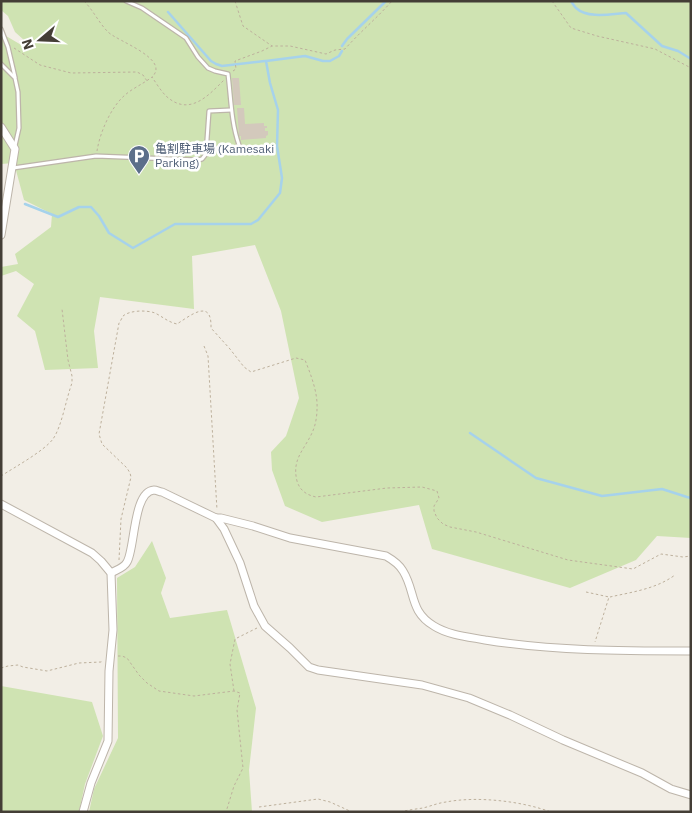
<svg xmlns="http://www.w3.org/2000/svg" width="692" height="813" font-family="'IBM Plex Sans','Noto Sans JP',sans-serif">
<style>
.green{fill:#cfe3b2}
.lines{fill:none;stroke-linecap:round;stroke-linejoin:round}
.stream{stroke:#a6d2eb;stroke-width:2.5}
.building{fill:#d3c9bc}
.service-casing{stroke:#bdb5aa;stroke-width:5.5}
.minor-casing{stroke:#bdb5aa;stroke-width:9}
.path{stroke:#bdb09c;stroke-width:1;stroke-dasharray:2.5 2.5;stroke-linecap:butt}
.service{stroke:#fff;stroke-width:3}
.minor{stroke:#fff;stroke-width:7}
.labels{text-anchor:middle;stroke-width:5;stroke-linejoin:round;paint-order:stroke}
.service-label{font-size:12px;fill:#4e5e75;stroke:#fff;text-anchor:start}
</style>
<rect width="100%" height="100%" fill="#f2eee6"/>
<g class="green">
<polygon points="1,1 691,1 691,538 657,536 636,560 570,588 432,549 419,505 322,522 285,506 272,470 271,452 286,436 299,398 281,311 255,245 192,256 194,309 100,297 94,331 98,368 45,370 35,331 17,316 34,284 16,271 1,276 1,267 18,264 15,254 51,227 52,214 24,200 14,163 1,164 1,33 23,46 25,41 15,32 8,16 1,10"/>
<polygon points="152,541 166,578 161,593 170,618 227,610 256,708 249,770 252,812 89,812 94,789 118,738 117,578 135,567"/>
<polygon points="1,686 92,702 103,736 85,784 79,812 1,812"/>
</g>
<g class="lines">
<g class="stream">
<path d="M571,1C573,4 574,6 576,8C588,19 611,14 626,13L662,46L678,51L691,59"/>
<polyline points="168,12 211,61 216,64 222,66 265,61"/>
<polyline points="342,46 347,39 386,1"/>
<polyline points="25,204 58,217 79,207 91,207 99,216 109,233 133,248 175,224 251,224 258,220 280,193 282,178 277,146 278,110 270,83 266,61 305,56 323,61 330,61 339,56 342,51"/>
<polyline points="470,433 536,478 602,496 662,489 687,497 691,498"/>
</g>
</g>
<g class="building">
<polygon points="232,78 239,78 241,105 234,105"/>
<polygon points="237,108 244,108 245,124 264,123 264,126 267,126 267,128 265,128 265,131 268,131 268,135 266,136 266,138 241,140 241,136 239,136"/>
</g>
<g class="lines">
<g class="service-casing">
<g id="service">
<path d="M126,1L142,8L186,38L198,57L208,68L215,71L228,74C231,98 231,122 239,145"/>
<polyline points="1,29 8,47 15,77"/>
<polyline points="1,64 15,78 18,92 19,128 15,146"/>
<polyline points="13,168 96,156 198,160 202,159 206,154 209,111 231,110"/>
</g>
</g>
<g class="minor-casing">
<g id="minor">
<polyline points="1,127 15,149 1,235"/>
<polyline points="1,504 92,553 101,561 111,573 113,630 109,671 108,741 91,783 83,812"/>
<polyline points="216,518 224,529 240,563 254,606 265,626 290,648 309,667 318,670 422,685 469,698 510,715 563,740 642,773 671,789 691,795"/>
<path d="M111,573C116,570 124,568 127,562C135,549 133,491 154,490C157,490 159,492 162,492L216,518H221L253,526L290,538L386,556C393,560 399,564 403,571C416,592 409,611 434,626C448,635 469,637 485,640C553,651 622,651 691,651"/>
</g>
</g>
<g class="path">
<path d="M84,1C93,10 99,23 108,32C117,41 171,59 152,77"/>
<polyline points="235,1 243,26 272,46"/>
<polyline points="552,1 571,28 597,36 655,49 691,68"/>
<polyline points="14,48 40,65 71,73 137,72 143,75 147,81"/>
<path d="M233,71L236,69L235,61L262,51L272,46H290L326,54L335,50L345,49C360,32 377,18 392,1"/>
<path d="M97,151C100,132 111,107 125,95C133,88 143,84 152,77C156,83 161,91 166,96C189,117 208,96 224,80"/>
<polyline points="204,346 208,356 217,510"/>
<path d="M1,476C15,467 44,451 53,439C62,426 66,399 72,383V376L68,360L62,309"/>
<path d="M119,560L121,519L131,477L130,473L127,468L102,444L99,434L119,323C120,322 122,318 123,316C130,310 147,310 155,313C163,317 168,322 177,324C191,315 212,298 211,328L230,349L244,367L251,372L296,358L305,360C311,375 318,393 317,409C317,415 316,422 314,428C307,448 291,457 297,481C300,491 307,495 316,497L387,488L422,487L437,491L439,498L434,506V511L437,518L443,524L450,527L476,532L568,560L633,569L661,554L683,557L691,556"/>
<polyline points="586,592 609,597 595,642"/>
<path d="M610,597C632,592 656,589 675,575"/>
<polyline points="118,656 122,656 127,658 139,675 147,683 159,691 194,696 234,691 240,693 237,710 243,768 234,786 226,812"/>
<polyline points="1,668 8,666 18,665 23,667 47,671 79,663 101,662 103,661"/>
<polyline points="234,691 230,664 235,639 257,628"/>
<polyline points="259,807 318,799 330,802 352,812"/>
<path d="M400,812C408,810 416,809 423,808C431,806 438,803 446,802C477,796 521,801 551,812"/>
</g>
<use href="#service" class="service"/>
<use href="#minor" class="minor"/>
</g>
<defs>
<g id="parking-pin" transform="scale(1.125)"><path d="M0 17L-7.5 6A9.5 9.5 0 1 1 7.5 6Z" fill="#5c6f8a" stroke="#fff"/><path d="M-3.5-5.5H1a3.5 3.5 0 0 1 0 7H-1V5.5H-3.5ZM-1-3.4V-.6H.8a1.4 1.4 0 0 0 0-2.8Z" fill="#fff"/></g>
</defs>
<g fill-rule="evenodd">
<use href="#parking-pin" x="139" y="156"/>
</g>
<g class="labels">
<g class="service-label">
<text x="155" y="153">亀割駐車場 (Kamesaki<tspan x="155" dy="14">Parking)</tspan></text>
</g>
</g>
<rect width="692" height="813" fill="none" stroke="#443e36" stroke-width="5"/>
<g transform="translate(40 40) rotate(251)" stroke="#ffffff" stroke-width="4" paint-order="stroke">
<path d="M0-4L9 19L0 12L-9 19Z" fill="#443e36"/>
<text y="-8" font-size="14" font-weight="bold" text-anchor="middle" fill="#443e36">N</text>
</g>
</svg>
